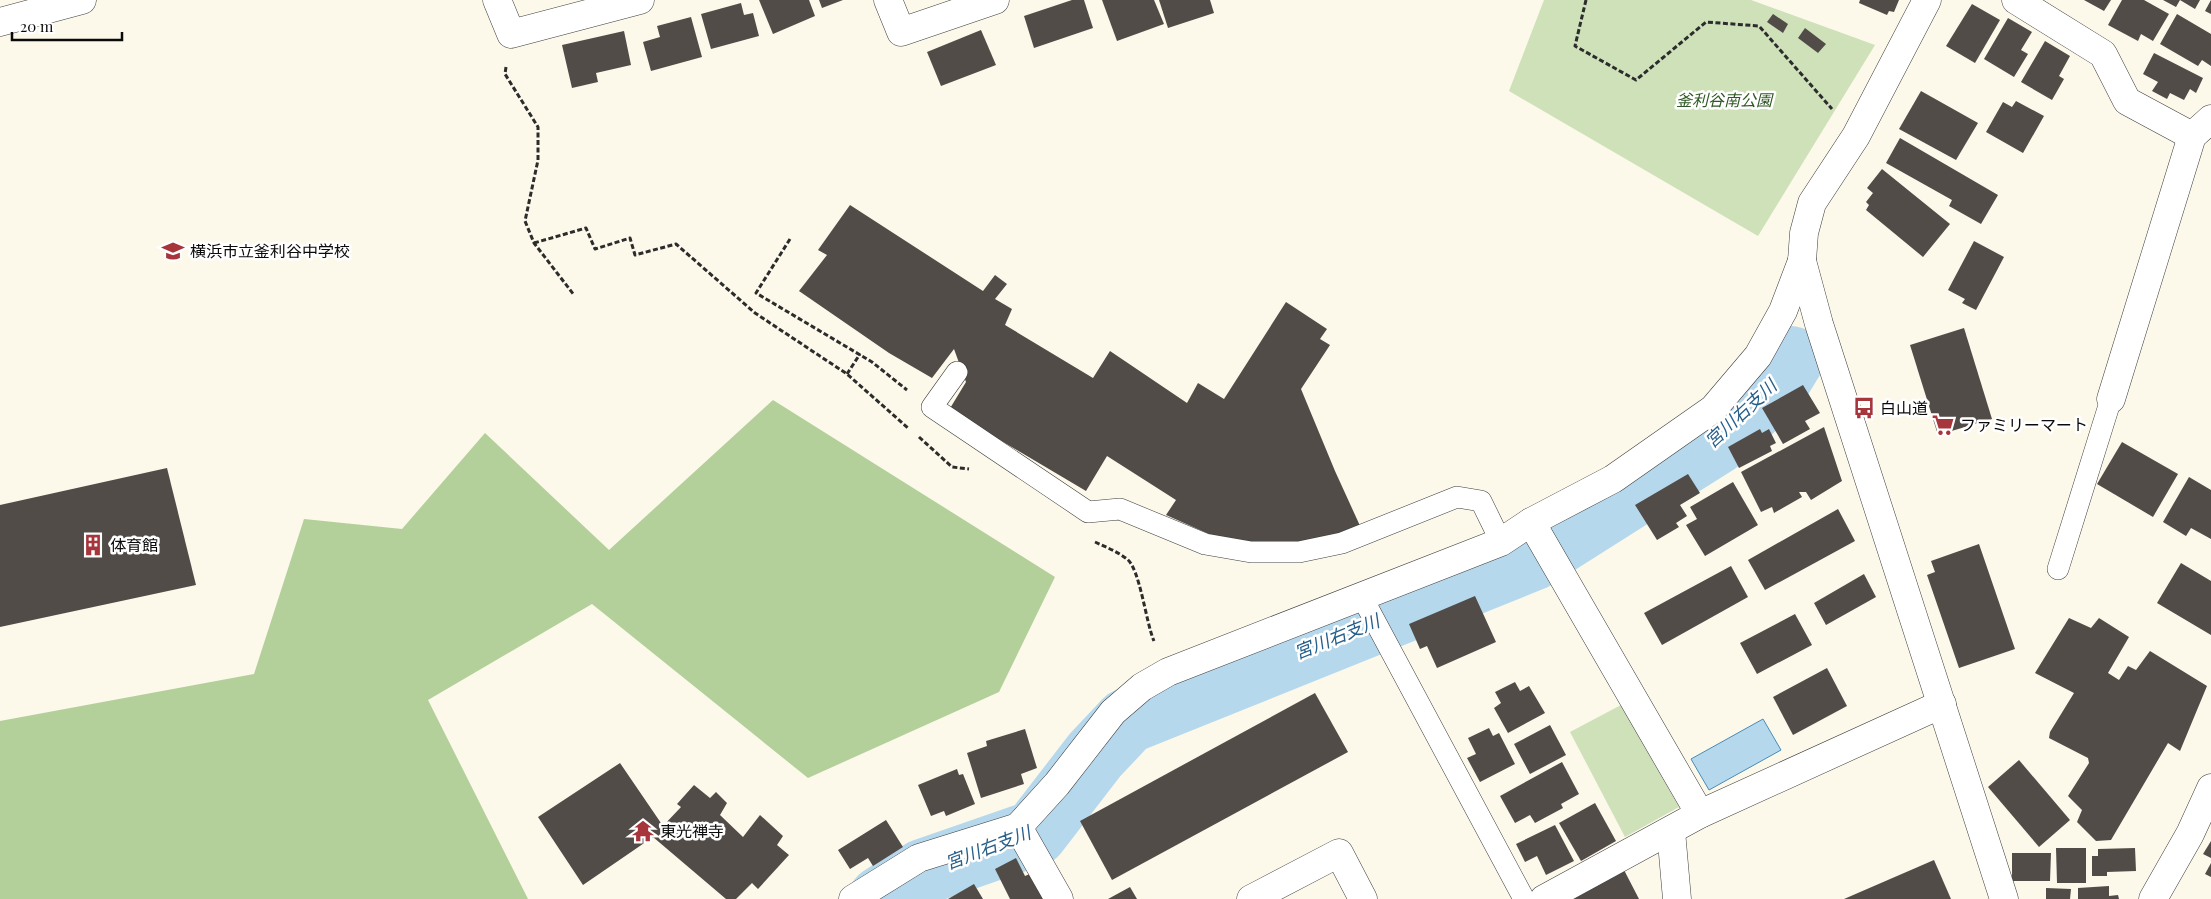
<svg xmlns="http://www.w3.org/2000/svg" width="2211" height="899" font-family="'Playfair Display','Noto Sans JP',serif">
<style>
.green{fill:#cee1b9}
.forest{fill:#b3d09a}
.water{fill:#b6d8ed;stroke:#478cba}
.lines{fill:none;stroke-linecap:round;stroke-linejoin:round}
.river{stroke:#b6d8ed;stroke-width:66}
.building{fill:#514c48}
.service-casing{stroke:#3d3d3d;stroke-width:22}
.minor-casing{stroke:#3d3d3d;stroke-width:29}
.tertiary-casing{stroke:#3d3d3d;stroke-width:29}
.path{stroke:#2c2c2c;stroke-width:3;stroke-dasharray:5 2.5;stroke-linecap:butt}
.service{stroke:#fff;stroke-width:21}
.minor{stroke:#fff;stroke-width:28}
.tertiary{stroke:#fff;stroke-width:28}
.labels{text-anchor:middle;stroke-width:5;stroke-linejoin:round;paint-order:stroke}
.park-label{font-size:16px;font-style:italic;fill:#2f5824;stroke:#fff}
.poi-label{font-size:16px;fill:#0a0a0a;stroke:#fff;text-anchor:start}
.water-label{font-size:18px;font-style:italic;fill:#265f8a;stroke:#fff}
</style>
<rect width="100%" height="100%" fill="#fcf8ea"/>
<g class="green">
<polygon points="1544,0 1751,0 1875,45 1758,236 1509,91"/>
<polygon points="1621,705 1679,807 1625,837 1570,732"/>
</g>
<polygon class="forest" points="773,400 1055,577 999,692 808,778 592,604 428,700 528,899 0,899 0,721 254,674 304,519 402,529 485,433 609,550"/>
<polygon class="water" points="1763,719 1781,750 1709,790 1691,759"/>
<g class="lines">
<polyline class="river" points="881,899 923,872 1035,833 1095,755 1127,721 1532,558 1717,441 1774,387 1791,359"/>
</g>
<g class="building">
<polygon points="759,0 809,0 815,16 773,34"/>
<polygon points="819,0 843,0 822,8"/>
<polygon points="1072,0 1084,0 1093,28 1034,48 1024,16"/>
<polygon points="1102,0 1154,0 1164,24 1117,41"/>
<polygon points="1159,0 1210,0 1214,13 1168,28"/>
<polygon points="1860,0 1899,0 1894,12 1889,11 1887,15 1859,3"/>
<polygon points="2084,0 2111,0 2104,11"/>
<polygon points="2122,0 2144,0 2169,14 2153,41 2141,34 2138,41 2108,25"/>
<polygon points="2163,0 2200,0 2195,9 2180,0 2176,7"/>
<polygon points="2211,0 2211,14 2205,11"/>
<polygon points="741,3 744,15 753,13 759,36 711,49 701,14"/>
<polygon points="1972,4 2000,20 1975,63 1946,46"/>
<polygon points="1773,14 1788,24 1783,33 1767,22"/>
<polygon points="2177,14 2211,34 2211,66 2202,60 2198,66 2160,44"/>
<polygon points="691,17 702,57 651,71 643,42 660,37 657,26"/>
<polygon points="2008,18 2032,32 2021,50 2028,54 2014,77 1984,59"/>
<polygon points="1805,28 1826,44 1818,53 1798,38"/>
<polygon points="981,30 996,65 941,86 927,52"/>
<polygon points="624,31 631,65 596,73 598,82 572,88 562,45"/>
<polygon points="2045,41 2070,56 2059,76 2064,79 2052,100 2021,82"/>
<polygon points="2154,53 2203,78 2196,93 2190,89 2184,100 2170,93 2167,99 2152,91 2158,82 2143,74"/>
<polygon points="1921,91 1978,123 1956,160 1899,129"/>
<polygon points="2016,101 2044,116 2023,153 1986,132 2003,102 2012,107"/>
<polygon points="1900,138 1998,195 1981,224 1949,206 1952,200 1886,163"/>
<polygon points="1882,169 1950,224 1923,257 1866,210 1869,205 1866,202 1873,193 1867,188"/>
<polygon points="850,205 983,291 995,275 1007,284 995,299 1012,309 1005,325 1093,378 1110,351 1187,403 1198,383 1224,399 1286,302 1327,329 1320,339 1330,345 1301,389 1335,471 1361,528 1302,544 1246,544 1209,534 1166,515 1176,500 1107,456 1086,491 949,410 966,382 954,349 932,378 889,353 799,291 827,255 818,250"/>
<polygon points="1974,241 2004,257 1976,310 1962,303 1965,299 1948,290"/>
<polygon points="1964,328 1992,419 1938,435 1910,345"/>
<polygon points="1803,385 1820,413 1805,421 1810,429 1783,444 1762,408"/>
<polygon points="1824,427 1842,481 1811,500 1806,492 1799,492 1802,497 1774,513 1772,507 1761,512 1741,472"/>
<polygon points="1760,429 1762,433 1769,429 1776,443 1770,446 1772,451 1739,468 1728,447"/>
<polygon points="2122,442 2178,474 2153,517 2097,484"/>
<polygon points="167,468 196,585 0,627 0,505"/>
<polygon points="1688,474 1700,493 1680,505 1687,516 1676,523 1679,527 1657,540 1635,505"/>
<polygon points="2189,477 2211,490 2211,539 2191,528 2186,536 2163,522"/>
<polygon points="1733,482 1758,525 1705,556 1686,525 1697,519 1690,507"/>
<polygon points="1838,509 1855,541 1765,590 1748,560"/>
<polygon points="1979,544 2015,649 1959,668 1927,575 1935,572 1931,561"/>
<polygon points="2181,563 2211,581 2211,635 2157,603"/>
<polygon points="1731,566 1748,597 1662,645 1644,613"/>
<polygon points="1864,574 1876,597 1826,625 1814,603"/>
<polygon points="1475,596 1496,642 1437,668 1427,646 1420,649 1409,624"/>
<polygon points="1795,614 1812,645 1757,674 1740,643"/>
<polygon points="2069,618 2091,628 2099,618 2129,637 2108,673 2119,680 2128,666 2136,670 2150,651 2207,686 2180,751 2168,743 2111,840 2096,841 2077,822 2082,810 2068,796 2089,763 2088,758 2049,738 2050,732 2074,693 2035,673"/>
<polygon points="1827,668 1847,706 1793,735 1773,697"/>
<polygon points="1515,682 1520,691 1529,686 1545,713 1508,733 1494,708 1501,703 1495,692"/>
<polygon points="1315,693 1348,752 1112,880 1080,821"/>
<polygon points="1550,725 1566,755 1530,774 1514,744"/>
<polygon points="1489,728 1493,736 1499,733 1515,764 1480,782 1467,758 1476,754 1468,738"/>
<polygon points="1025,729 1037,768 1021,774 1024,784 981,798 967,753 987,746 986,741"/>
<polygon points="2019,760 2070,820 2039,847 1988,787"/>
<polygon points="1562,762 1579,794 1561,804 1563,808 1535,823 1530,815 1515,823 1500,796"/>
<polygon points="620,763 663,826 681,807 677,804 694,785 710,798 716,792 727,803 720,815 743,837 760,815 783,836 777,845 789,855 758,889 752,883 736,899 726,899 653,837 583,885 538,817"/>
<polygon points="957,769 959,775 963,774 975,804 946,816 944,811 931,816 918,785"/>
<polygon points="1595,803 1616,841 1581,861 1559,823"/>
<polygon points="886,820 903,847 873,866 868,858 850,869 838,850"/>
<polygon points="1555,825 1574,861 1546,875 1537,856 1525,862 1516,844"/>
<polygon points="2211,841 2211,858 2203,854"/>
<polygon points="2056,848 2086,848 2086,883 2057,883"/>
<polygon points="2135,848 2136,871 2107,872 2107,876 2092,876 2092,856 2098,856 2098,849"/>
<polygon points="2012,853 2051,853 2050,881 2012,881"/>
<polygon points="1016,858 1025,876 1032,873 1044,899 1010,899 995,869"/>
<polygon points="1934,860 1951,899 1844,899"/>
<polygon points="2211,863 2211,877 2205,874"/>
<polygon points="1624,870 1639,899 1569,899"/>
<polygon points="974,884 983,899 948,899"/>
<polygon points="2109,886 2109,896 2118,895 2119,899 2078,899 2078,888"/>
<polygon points="1130,887 1137,899 1108,899"/>
<polygon points="2046,888 2071,889 2070,899 2046,899"/>
</g>
<g class="lines">
<g class="service-casing">
<g id="service">
<polyline points="957,372 932,407 1088,512 1120,509 1205,544 1251,552 1299,552 1342,543 1457,497 1481,501 1501,542"/>
<polyline points="2058,569 2111,399"/>
<polyline points="1362,597 1524,899"/>
</g>
</g>
<g class="minor-casing">
<g id="minor">
<polyline points="497,0 511,34 640,0"/>
<polyline points="888,0 901,32 995,0"/>
<polyline points="2016,0 2103,54 2127,101 2192,136"/>
<polyline points="1802,261 1819,324 2004,899"/>
<polyline points="2111,399 2192,136 2211,119"/>
<polyline points="1531,522 1700,814"/>
<polyline points="1018,827 1059,899"/>
<polyline points="1671,831 1677,899"/>
<polyline points="853,899 919,858 1018,827 1057,784 1113,712 1142,687 1168,672 1501,542 1531,522 1613,479 1713,409 1758,356 1783,311 1802,261"/>
<polyline points="1251,899 1339,853 1363,899"/>
<polyline points="1544,899 1700,814 1942,704"/>
</g>
</g>
<g class="tertiary-casing">
<g id="tertiary">
<polyline points="0,22 82,0"/>
<polyline points="1802,261 1804,233 1812,203 1856,136 1927,0"/>
<polyline points="2153,899 2190,834 2211,788"/>
</g>
</g>
<g class="path">
<polyline points="1586,0 1575,46 1636,80 1706,22 1759,26 1832,109"/>
<polyline points="506,67 505,74 538,127 538,160 525,221 534,243 574,295"/>
<polyline points="790,239 756,293 872,362 907,390"/>
<polyline points="534,243 586,228 595,249 630,238 635,255 676,244 755,313 847,374 908,428"/>
<polyline points="847,374 860,354"/>
<polyline points="919,437 952,467 969,469"/>
<path d="M1095,542C1106,547 1118,552 1127,559C1140,569 1146,623 1154,641"/>
</g>
<use href="#service" class="service"/>
<use href="#minor" class="minor"/>
<use href="#tertiary" class="tertiary"/>
</g>
<defs>
<g id="school-bare" transform="scale(1.725)"><path d="M0-5L7-2L0 1L-7-2ZM-4 1L0 2.5L4 1V4Q0 6-4 4Z" fill="#a6363c" stroke="#fff" stroke-width="2.5" paint-order="stroke"/></g>
<g id="bus-bare" transform="scale(1.725)"><path d="M-5-6H5V4H4V6H2V4H-2V6H-4V4H-5ZM-3.5-4V0h7V-4ZM-3.5 1.2v1.5H-2V1.2ZM2 1.2v1.5H3.5V1.2Z" fill="#a6363c" stroke="#fff" stroke-width="2.5" paint-order="stroke"/></g>
<g id="supermarket-bare" transform="scale(1.725)"><path d="M-6-5.5h2.5l.6 2H6L4.5 2H-2.5L-4.4-4H-6ZM-1.5 3.2a1.3 1.3 0 1 0 .1 0ZM3 3.2a1.3 1.3 0 1 0 .1 0Z" fill="#a6363c" stroke="#fff" stroke-width="2.5" paint-order="stroke"/></g>
<g id="building-bare" transform="scale(1.725)"><path d="M-4-6H4V6H1V3H-1V6H-4ZM-2.5-4.3h1.7v1.8h-1.7ZM.8-4.3h1.7v1.8H.8ZM-2.5-1h1.7V.8h-1.7ZM.8-1h1.7V.8H.8Z" fill="#a6363c" stroke="#fff" stroke-width="2.5" paint-order="stroke"/></g>
<g id="temple-bare" transform="scale(1.725)"><path d="M0-6L5-2H3V0L6.5 2.5H4V6H1.5V3h-3V6H-4V2.5H-6.5L-3 0V-2H-5Z" fill="#a6363c" stroke="#fff" stroke-width="2.5" paint-order="stroke"/></g>
</defs>
<g fill-rule="evenodd">
<use href="#school-bare" x="173" y="251"/>
<use href="#bus-bare" x="1864" y="408"/>
<use href="#supermarket-bare" x="1943" y="425"/>
<use href="#building-bare" x="93" y="545"/>
<use href="#temple-bare" x="643" y="831"/>
</g>
<g class="labels">
<g class="park-label">
<text x="1724" y="106">釜利谷南公園</text>
</g>
<g class="poi-label">
<text x="190" y="257">横浜市立釜利谷中学校</text>
<text x="1880" y="414">白山道</text>
<text x="1960" y="431">ファミリーマート</text>
<text x="110" y="551">体育館</text>
<text x="660" y="837">東光禅寺</text>
</g>
<g class="water-label">
<text transform="translate(1741 414) rotate(-43)" y="6">宮川右支川</text>
<text transform="translate(1337 637) rotate(-22)" y="6">宮川右支川</text>
<text transform="translate(988 848) rotate(-21)" y="6">宮川右支川</text>
</g>
</g>
<path d="M12 32v8h110v-8" fill="none" stroke="#0a0a0a" stroke-width="2.5"/>
<text x="20" y="32" font-size="15" fill="#0a0a0a" stroke="#ffffff" stroke-width="4" paint-order="stroke">20 m</text>
</svg>
